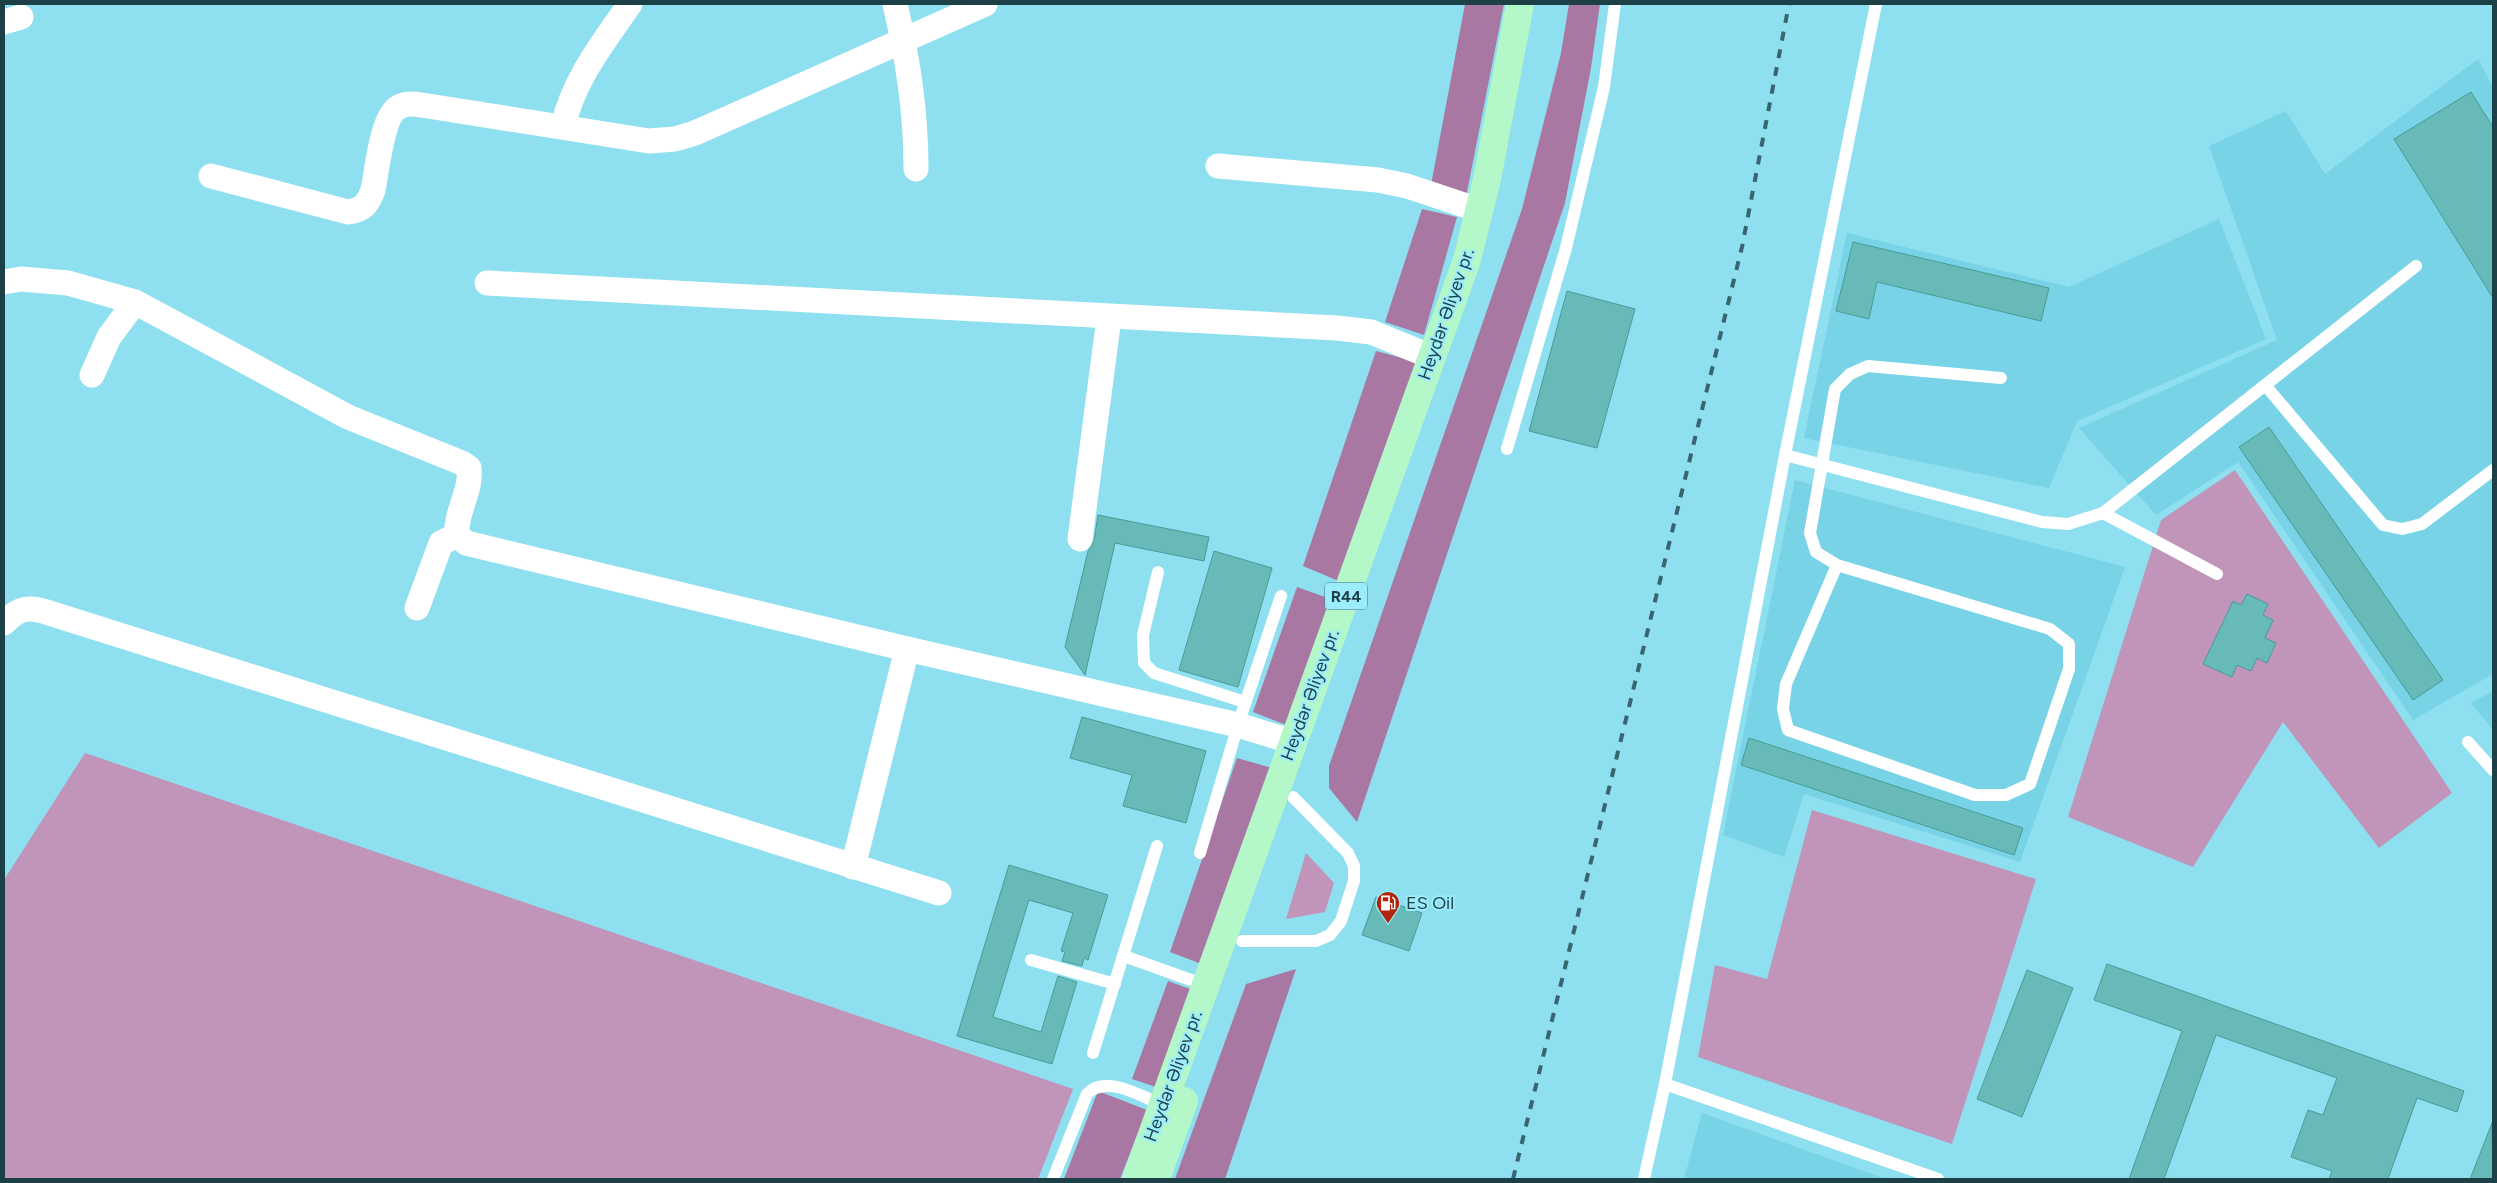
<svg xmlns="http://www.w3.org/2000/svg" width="2497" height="1183" font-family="Figtree,sans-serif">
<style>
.built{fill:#77d3e5}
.green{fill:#c095b9}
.forest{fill:#a978a2}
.building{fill:#67bab7;stroke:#479c98}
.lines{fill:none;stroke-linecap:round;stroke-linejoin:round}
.lane{stroke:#fff;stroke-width:12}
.street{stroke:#fff;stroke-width:25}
.primary{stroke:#b4f7c8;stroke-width:28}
.rail{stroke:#38656f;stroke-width:4;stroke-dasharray:9 9;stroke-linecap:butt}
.labels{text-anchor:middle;stroke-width:4;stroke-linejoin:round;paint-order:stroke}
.shield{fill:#9becfc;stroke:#43737d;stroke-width:1}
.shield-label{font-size:16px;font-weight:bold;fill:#1d3f46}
.street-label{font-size:18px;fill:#1d3f46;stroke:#9becfc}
.poi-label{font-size:18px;fill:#1d3f46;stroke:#9becfc;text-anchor:start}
</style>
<rect width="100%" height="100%" fill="#8edfef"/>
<g class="built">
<polygon points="2478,59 2493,87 2493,674 2413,720 2238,462 2156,515 2079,428 2277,340 2209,146 2286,111 2325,174"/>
<polygon points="2219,219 2266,339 2077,421 2049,488 1804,438 1847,233 2069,287"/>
<polygon points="1795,480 2125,567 2020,862 1804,794 1784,857 1723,835"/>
<polygon points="2493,691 2493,730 2471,703"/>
<polygon points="1702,1113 1886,1179 1684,1179"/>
</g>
<g class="green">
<polygon points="2235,470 2452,793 2379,848 2283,722 2193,867 2068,817 2161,520"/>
<polygon points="85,753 1073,1089 1038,1179 4,1179 4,880"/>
<polygon points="1812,810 2036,879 1952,1144 1698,1057 1715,965 1767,979"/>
<polygon points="1306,853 1334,883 1325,912 1286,919"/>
</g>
<g class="forest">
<polygon points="1465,4 1504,4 1466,197 1431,185"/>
<polygon points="1569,4 1600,4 1591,68 1565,203 1357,822 1329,788 1329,766 1522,209 1561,53"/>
<polygon points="1422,209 1457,217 1424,335 1385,322"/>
<polygon points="1376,351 1418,362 1346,584 1303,566"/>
<polygon points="1297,587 1339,602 1294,728 1253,712"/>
<polygon points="1237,758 1272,768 1204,965 1170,952"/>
<polygon points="1296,969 1225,1179 1175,1179 1246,984"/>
<polygon points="1168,981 1193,990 1156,1087 1132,1079"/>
<polygon points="1098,1091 1147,1110 1120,1179 1064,1179"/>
</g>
<g class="building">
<polygon points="2471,92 2493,127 2493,298 2394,139"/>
<polygon points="1853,242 2049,288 2041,321 1877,282 1869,319 1836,311"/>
<polygon points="1567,291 1635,309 1597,448 1529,431"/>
<polygon points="2269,427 2443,680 2413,700 2239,447"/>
<polygon points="1098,515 1209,537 1204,561 1115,543 1085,675 1065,647 1088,551 1094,541"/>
<polygon points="1214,551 1272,568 1238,687 1179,670"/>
<polygon points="2247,594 2268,604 2263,615 2273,620 2265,638 2276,643 2267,663 2257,658 2251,671 2237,665 2232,677 2203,664 2233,601 2241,605"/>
<polygon points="1082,717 1206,751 1186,823 1123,806 1132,775 1070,758"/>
<polygon points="1749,738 2023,828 2014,855 1741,765"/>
<polygon points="1009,865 1108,895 1088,960 1084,958 1082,966 1062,961 1065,952 1061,951 1073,913 1029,900 993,1017 1041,1032 1058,976 1077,982 1052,1064 957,1036"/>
<polygon points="1376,897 1422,913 1409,951 1362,935"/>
<polygon points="2107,964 2464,1091 2457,1112 2417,1098 2388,1179 2329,1179 2332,1171 2291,1157 2308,1110 2323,1115 2337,1078 2216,1035 2164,1179 2129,1179 2182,1031 2094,1000"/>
<polygon points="2027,970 2073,988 2022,1117 1977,1099"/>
<polygon points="2492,1123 2493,1179 2470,1179"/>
</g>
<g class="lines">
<g class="lane">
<polyline points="2265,385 2383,525 2402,529 2422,524 2493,470"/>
<polyline points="1507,449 1566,248 1604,87 1615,4"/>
<polyline points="1785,455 2042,522 2068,524 2103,513 2416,266"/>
<polyline points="2103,513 2217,574"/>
<polyline points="1837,565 1786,684 1783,709 1788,730 1975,795 2006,795 2030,784 2069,669 2069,644 2050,629 1837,565 1816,552 1810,533 1835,389 1850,374 1868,366 2001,378"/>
<polyline points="1158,572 1143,635 1144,663 1154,673 1245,702"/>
<polyline points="2468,742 2493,770"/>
<polyline points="1200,853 1238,725 1281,596"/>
<polyline points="1242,941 1316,941 1330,935 1341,921 1354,881 1354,866 1348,853 1293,797"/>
<polyline points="1124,956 1205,985"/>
<polyline points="1031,960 1115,984"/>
<polyline points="1093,1053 1157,846"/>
<polyline points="1665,1084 1938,1179"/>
<path d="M1053,1179L1087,1094C1105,1074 1142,1096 1162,1105"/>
<polyline points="1644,1179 1665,1084 1785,455 1876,4"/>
</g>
<g class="street">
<path d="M895,4C908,60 916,111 916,169"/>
<polyline points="4,22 21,17"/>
<path d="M563,127C573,80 603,43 630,4"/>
<polyline points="1218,166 1378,180 1407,186 1479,210"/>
<path d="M211,176L348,212C363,210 368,204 373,190C377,171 382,112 401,106C409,102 419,105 428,106L649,141L675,139L695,133L985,4"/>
<path d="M4,282L21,279L68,283L135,302L348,417L462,463L469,468C472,491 455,512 457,535L466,543L907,649L1238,725L1293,742"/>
<polyline points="487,283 1337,328 1371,332 1432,357"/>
<polyline points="92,375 109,337 135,302"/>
<polyline points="1080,539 1109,318"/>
<polyline points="417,608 441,543 457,535"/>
<path d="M4,623C17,610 25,606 43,611L939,893"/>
<polyline points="853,867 907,649"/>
</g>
<g class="primary">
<polyline points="1136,1179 1467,260 1487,179 1520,4"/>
<polyline points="1156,1179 1184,1101"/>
</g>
<polyline class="rail" points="1513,1179 1742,247 1789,4"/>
</g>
<defs>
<g id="fuel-pin" transform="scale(1.25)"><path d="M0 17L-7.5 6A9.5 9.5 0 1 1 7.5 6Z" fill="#b2250c" stroke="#9becfc"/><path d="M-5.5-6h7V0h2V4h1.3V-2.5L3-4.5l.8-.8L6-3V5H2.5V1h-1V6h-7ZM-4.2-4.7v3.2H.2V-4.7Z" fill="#fff"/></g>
</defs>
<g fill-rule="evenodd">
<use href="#fuel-pin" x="1388" y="903"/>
</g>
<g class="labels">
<rect class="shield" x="1325" y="582.5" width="42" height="27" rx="4"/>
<g class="shield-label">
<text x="1346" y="602">R44</text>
</g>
<g class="street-label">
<text transform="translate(1446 314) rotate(-71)" y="6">Heydər Əliyev pr.</text>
<text transform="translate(1310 695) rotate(-70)" y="6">Heydər Əliyev pr.</text>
<text transform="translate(1173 1076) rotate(-70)" y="6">Heydər Əliyev pr.</text>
</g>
<g class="poi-label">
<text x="1406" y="909">ES Oil</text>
</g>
</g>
<rect width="2497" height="1183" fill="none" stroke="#1d3f46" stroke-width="10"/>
</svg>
